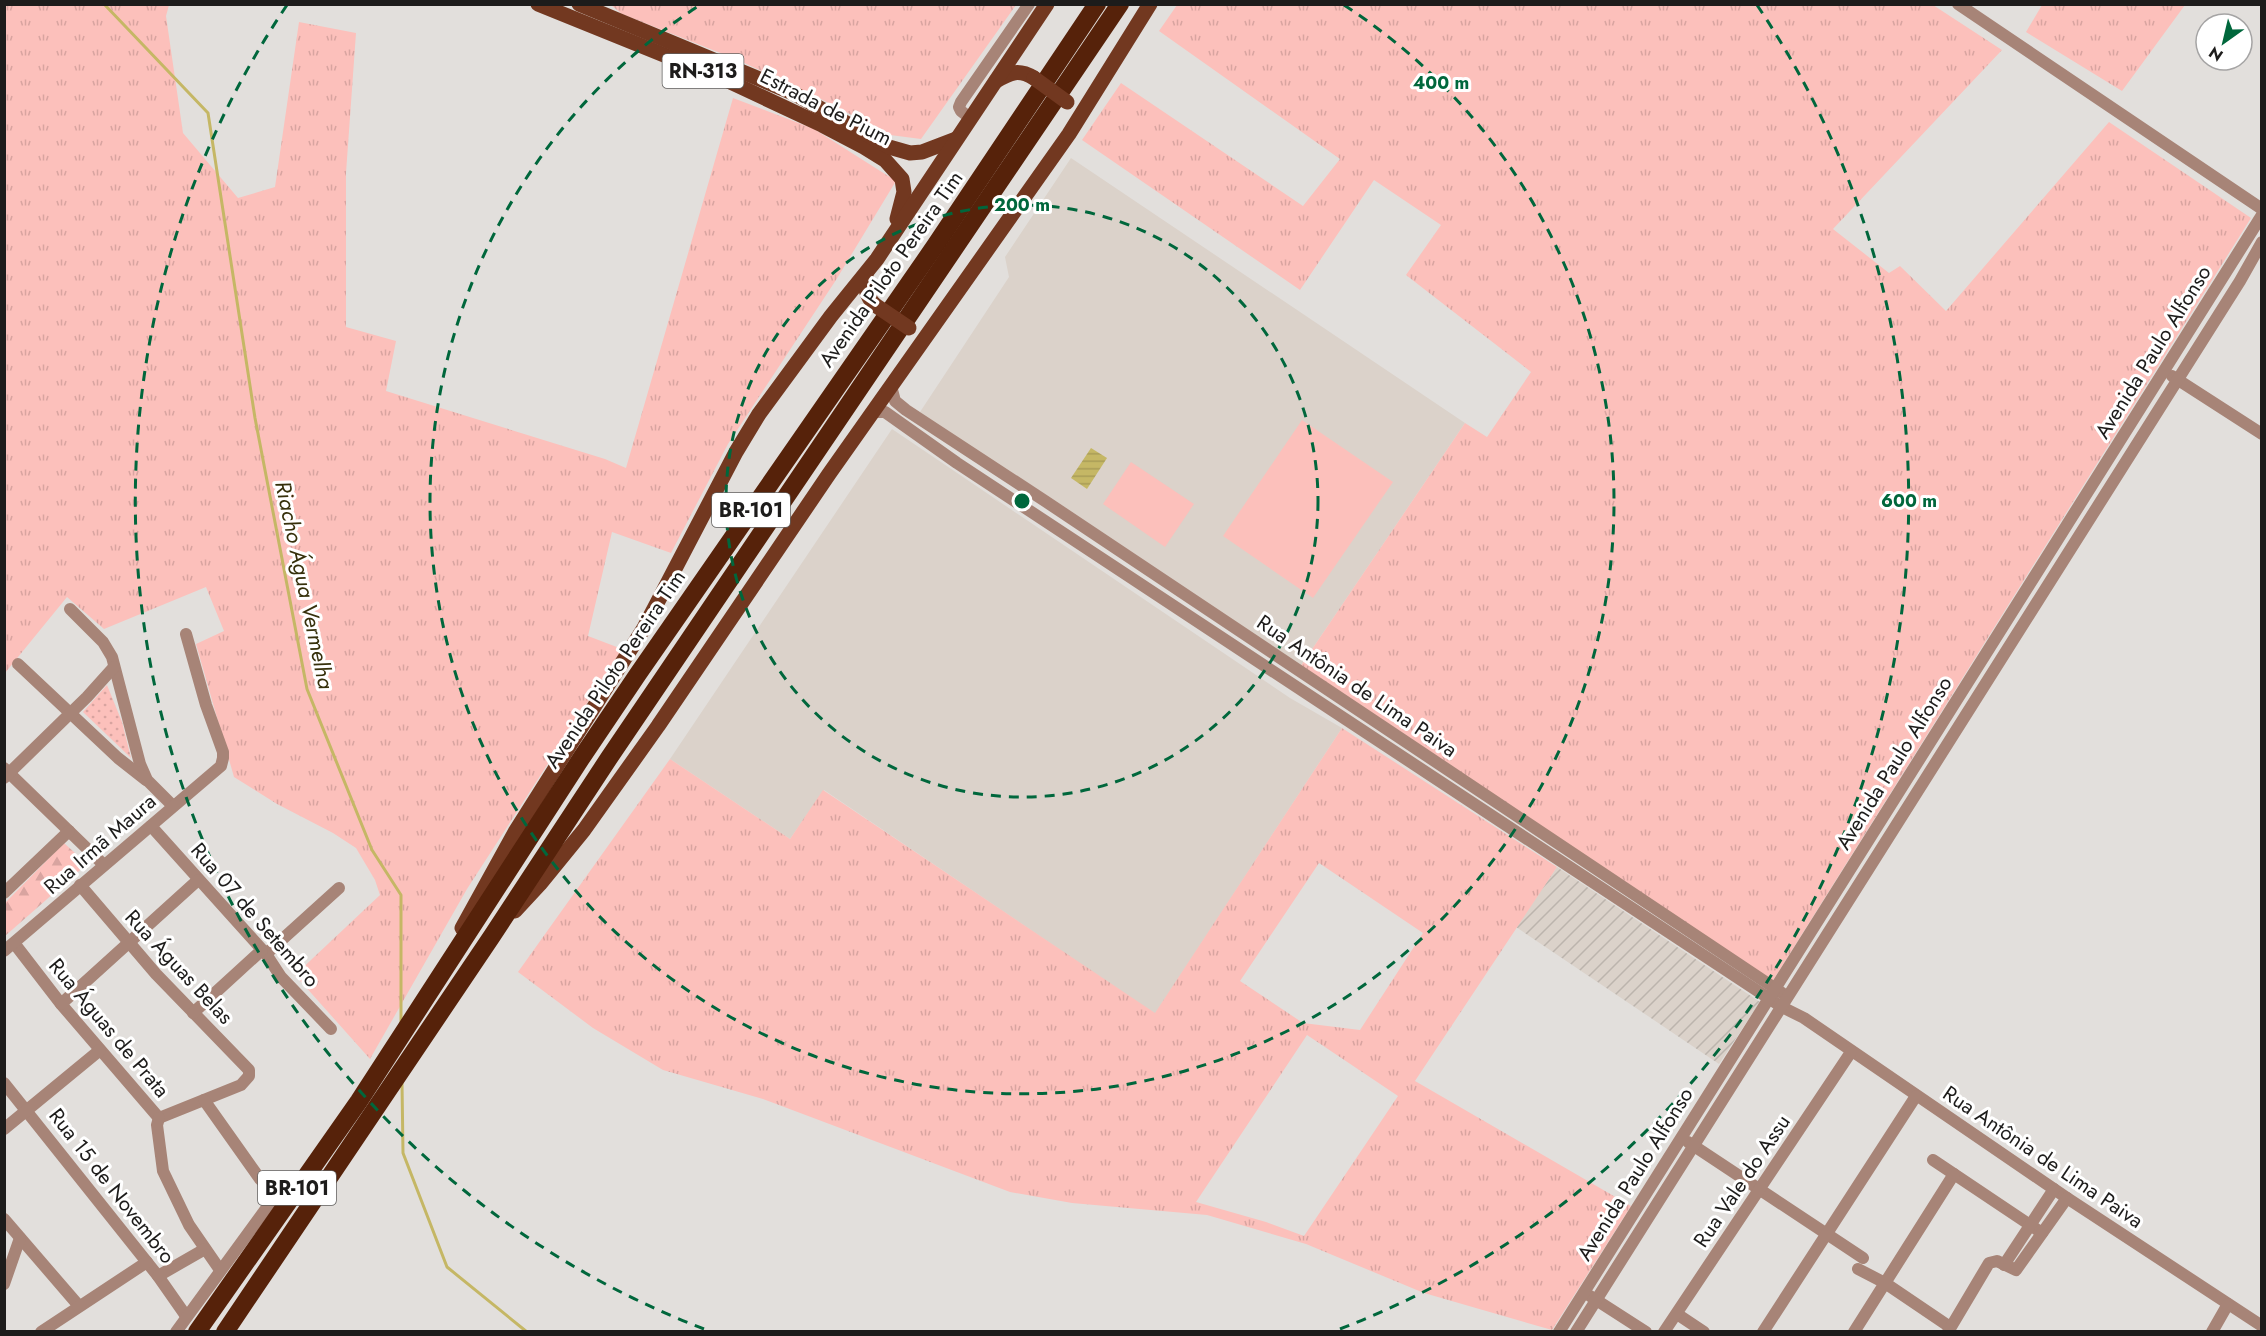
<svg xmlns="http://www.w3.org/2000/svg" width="2266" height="1336" font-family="Jost,sans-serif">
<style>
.built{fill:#dbd2ca}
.industrial{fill:url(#industrial-furrows)}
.grass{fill:url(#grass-tufts);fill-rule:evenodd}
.forest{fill:url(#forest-firs)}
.park{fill:url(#park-dots)}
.pitch{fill:#fcc0bb}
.water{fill:url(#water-rules)}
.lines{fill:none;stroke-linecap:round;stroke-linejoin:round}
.stream{stroke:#c5b765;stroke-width:3}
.minor{stroke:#a78477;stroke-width:12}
.major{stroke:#723820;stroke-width:15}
.highway{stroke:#56220a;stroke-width:18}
.major-bridge{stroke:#723820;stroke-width:15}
.ring{fill:none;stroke:#00673c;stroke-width:3;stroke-dasharray:10 8}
.labels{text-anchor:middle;stroke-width:6;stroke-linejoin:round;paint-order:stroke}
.shield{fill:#fff;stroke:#61605f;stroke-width:1.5}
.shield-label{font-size:20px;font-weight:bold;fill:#1d1c1b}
.street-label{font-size:21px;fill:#1d1c1b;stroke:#fff}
.water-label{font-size:22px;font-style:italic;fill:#36300b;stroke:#fff}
.centre{fill:#00673c;stroke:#fff;stroke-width:3}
.ring-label{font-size:18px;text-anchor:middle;font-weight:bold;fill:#00673c;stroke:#fff;stroke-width:6;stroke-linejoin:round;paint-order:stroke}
</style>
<defs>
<pattern id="industrial-furrows" width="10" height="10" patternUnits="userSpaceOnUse" patternTransform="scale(1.5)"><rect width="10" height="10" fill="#dbd2ca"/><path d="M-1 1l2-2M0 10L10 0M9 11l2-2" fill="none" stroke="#bcb4ad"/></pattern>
<pattern id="grass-tufts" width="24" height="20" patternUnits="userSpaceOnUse" patternTransform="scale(1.5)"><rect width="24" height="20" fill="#fcc0bb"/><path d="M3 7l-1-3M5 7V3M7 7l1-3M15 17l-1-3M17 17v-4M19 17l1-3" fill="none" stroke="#d8a4a0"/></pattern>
<pattern id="forest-firs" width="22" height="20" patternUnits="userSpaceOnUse" patternTransform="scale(1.5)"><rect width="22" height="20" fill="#fcc0bb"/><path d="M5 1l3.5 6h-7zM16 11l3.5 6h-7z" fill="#d8a4a0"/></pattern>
<pattern id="park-dots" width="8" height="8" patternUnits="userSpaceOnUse" patternTransform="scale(1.5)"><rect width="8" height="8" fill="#fcc0bb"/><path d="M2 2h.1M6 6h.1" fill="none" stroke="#d8a4a0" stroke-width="1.8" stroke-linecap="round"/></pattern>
<pattern id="water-rules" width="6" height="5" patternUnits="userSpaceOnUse" patternTransform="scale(1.5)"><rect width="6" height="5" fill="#c5b765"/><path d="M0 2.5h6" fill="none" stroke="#a99d57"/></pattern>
</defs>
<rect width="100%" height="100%" fill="#e2dfdc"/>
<g class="built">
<polygon points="1071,158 1465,423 1300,667 920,412 1009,277 1005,257"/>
<polygon points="892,429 1290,698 1342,728 1155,1014 824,790 790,839 670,759"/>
</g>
<polygon class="industrial" points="1557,867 1760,1002 1719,1064 1516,927"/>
<g class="grass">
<polygon points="5,5 169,5 166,16 183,133 238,198 275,187 299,22 356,33 346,173 346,327 396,341 386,391 605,459 626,468 733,98 814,129 896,181 836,280 728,444 671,553 612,532 588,636 622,649 467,889 370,1059 295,975 380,895 375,880 356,848 333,833 277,804 234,777 196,644 224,631 206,587 104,629 67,597 5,673"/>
<polygon points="611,5 1016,5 921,139 890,135 817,97 738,60 622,14"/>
<polygon points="1177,5 1933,5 2002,50 1833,229 1889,273 1900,266 1946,311 2109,122 2251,218 1772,982 1300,667 1465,423 1487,437 1531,372 1406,275 1441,225 1374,180 1300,290 1082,140 1121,83 1303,206 1340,159 1159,31"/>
<polygon points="2042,5 2042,4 2185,5 2122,91 2026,32"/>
<path d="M1342,728L1557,867L1415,1081L1631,1206L1552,1330L1424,1293L1306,1244L1207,1215L1072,1203L1010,1192L763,1099L663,1070L593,1028L518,972L670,759L790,839L823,790L1155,1013ZM1319,863L1423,933L1360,1030L1303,1023L1240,981ZM1307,1035L1398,1096L1304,1236L1266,1222L1196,1202Z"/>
</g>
<polygon class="forest" points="64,843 87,864 5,936 5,903"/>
<polygon class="park" points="107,685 122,722 131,758 83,712"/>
<g class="pitch">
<polygon points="1302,420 1393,482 1313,598 1223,536"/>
<polygon points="1131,462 1194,504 1165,547 1103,504"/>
</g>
<polygon class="water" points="1091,448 1107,458 1087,489 1071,478"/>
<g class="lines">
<g class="stream">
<polyline points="104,4 208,113 255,418 307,689 372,850 401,895 401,1023"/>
<polyline points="402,1083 403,1153 447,1267 527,1332"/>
</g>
<g class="minor">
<polyline points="1958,4 2262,209"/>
<polyline points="970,118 961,111 959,107 961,102 1029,4"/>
<polyline points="2172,376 2262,434"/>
<polyline points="891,386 895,401 906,410 1045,501 1782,993"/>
<polyline points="874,412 885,412 957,463 1782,1007 1804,1018 2067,1198 2262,1326"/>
<polyline points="70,609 103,642 112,657 140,764 147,780 173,806"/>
<polyline points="18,664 118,758 146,780"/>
<polyline points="4,768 104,865"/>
<polyline points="4,778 87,697 114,667"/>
<polyline points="151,826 266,954 281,977 331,1029"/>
<polyline points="80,885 156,974 249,1070 249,1076 241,1085 159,1118"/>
<polyline points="4,893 69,831"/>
<polyline points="14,943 61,1004 159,1118"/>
<polyline points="4,951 221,766 223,758 223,752 206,705 186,634"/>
<polyline points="266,954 339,888"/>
<polyline points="61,1004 198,880"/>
<polyline points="193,1013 262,950"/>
<polyline points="4,1083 158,1276 186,1316"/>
<polyline points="159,1118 157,1125 163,1171 189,1225 220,1270"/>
<polyline points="4,1129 100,1050"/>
<polyline points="1688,1142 1863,1258"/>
<polyline points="1933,1160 2042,1233"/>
<polyline points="4,1219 79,1306"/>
<polyline points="2004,1265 2054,1189"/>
<polyline points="1858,1269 1885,1283 1950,1327"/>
<polyline points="158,1276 205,1249"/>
<polyline points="4,1284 20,1238"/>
<polyline points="1590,1296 1646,1332"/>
<polyline points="1677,1314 1704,1332"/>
<polyline points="41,1332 147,1262"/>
<polyline points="176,1332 276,1195 260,1179 204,1100"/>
<polyline points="1559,1332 2262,215"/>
<polyline points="1576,1332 2240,281 2262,242"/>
<polyline points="1664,1332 1851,1052"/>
<polyline points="1763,1332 1916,1096"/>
<polyline points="1854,1332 1954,1174"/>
<polyline points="1948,1332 1989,1263 1997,1261 2016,1270 2067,1198"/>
<polyline points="2212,1332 2228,1304"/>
</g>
<g class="major">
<polyline points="538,4 726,80 822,125 864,147 885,160 902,179 904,192 897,219"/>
<polyline points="579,4 793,93 889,147 910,153 922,152 956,139"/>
<path d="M996,81C1011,72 1019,69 1034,78"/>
<path d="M866,274C865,288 865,295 875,305"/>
<polyline points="515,911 540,884 584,830 658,726 829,474 1069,134 1150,4"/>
<polyline points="462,928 515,832 644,628 736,452 759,414 831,316 877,259 1047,4"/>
</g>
<g class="highway">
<polyline points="197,1332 359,1101 582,757 638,674 935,246 1097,4"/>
<polyline points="225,1332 492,936 609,758 1120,4"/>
</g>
<g class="major-bridge">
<polyline points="1034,78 1067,102"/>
<polyline points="875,305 909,328"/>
</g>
</g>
<g class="ring">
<circle cx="1022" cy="501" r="296"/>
<path d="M1344 5A592 592 0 1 1 700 5"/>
<path d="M704 1329A887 887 0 0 1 287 5M1757 5A887 887 0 0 1 1340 1329"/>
</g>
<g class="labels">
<g class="shield">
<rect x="662.5" y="54" width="81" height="34" rx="4.5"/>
<rect x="712" y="493" width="78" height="34" rx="4.5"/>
<rect x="258" y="1171" width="78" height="34" rx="4.5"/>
</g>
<g class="shield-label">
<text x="703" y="78">RN-313</text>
<text x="751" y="517">BR-101</text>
<text x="297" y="1195">BR-101</text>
</g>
<g class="street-label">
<text transform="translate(826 107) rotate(27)" y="7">Estrada de Pium</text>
<text transform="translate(891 269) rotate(-55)" y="7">Avenida Piloto Pereira Tim</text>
<text transform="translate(2153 352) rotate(-58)" y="7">Avenida Paulo Alfonso</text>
<text transform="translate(615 669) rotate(-56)" y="7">Avenida Piloto Pereira Tim</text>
<text transform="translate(1357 686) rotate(34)" y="7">Rua Antônia de Lima Paiva</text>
<text transform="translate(1894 763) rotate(-58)" y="7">Avenida Paulo Alfonso</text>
<text transform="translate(100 844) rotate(-41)" y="7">Rua Irmã Maura</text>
<text transform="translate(255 915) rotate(49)" y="7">Rua 07 de Setembro</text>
<text transform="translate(179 967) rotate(47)" y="7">Rua Águas Belas</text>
<text transform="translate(109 1028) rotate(50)" y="7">Rua Águas de Prata</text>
<text transform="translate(2043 1157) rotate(34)" y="7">Rua Antônia de Lima Paiva</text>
<text transform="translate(1635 1174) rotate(-58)" y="7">Avenida Paulo Alfonso</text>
<text transform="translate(1742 1181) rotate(-56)" y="7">Rua Vale do Assu</text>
<text transform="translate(112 1186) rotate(52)" y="7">Rua 15 de Novembro</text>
</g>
<g class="water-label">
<text transform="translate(305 585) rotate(78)" y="8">Riacho Água Vermelha</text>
</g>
</g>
<circle cx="1022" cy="501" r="9" class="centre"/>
<g class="ring-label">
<text x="1441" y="89">400 m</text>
<text x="1022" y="211">200 m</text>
<text x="1909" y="507">600 m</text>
</g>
<rect width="2266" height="1336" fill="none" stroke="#1d1c1b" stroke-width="12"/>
<g transform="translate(2224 42) rotate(214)"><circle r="28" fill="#ffffff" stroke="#a5a4a4" stroke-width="1.5"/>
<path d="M0-4.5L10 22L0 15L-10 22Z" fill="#00673c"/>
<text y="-9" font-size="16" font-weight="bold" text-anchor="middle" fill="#1d1c1b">N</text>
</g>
</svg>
